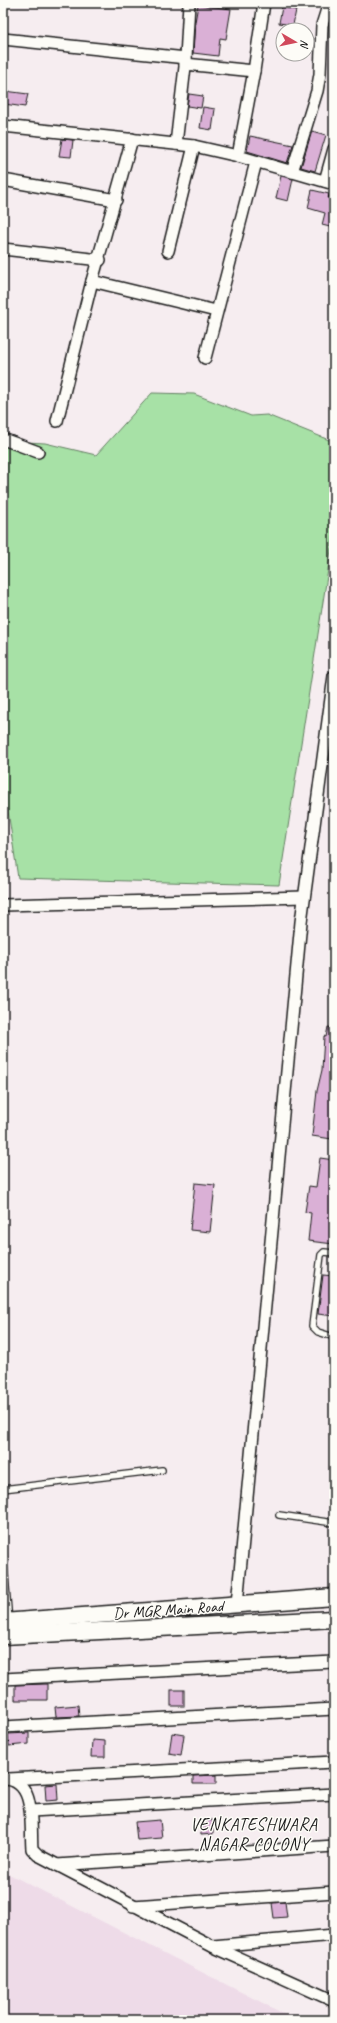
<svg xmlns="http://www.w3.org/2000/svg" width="337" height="2023" font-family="Caveat,sans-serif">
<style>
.built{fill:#eedbe8}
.green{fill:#a7e1a6;stroke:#627e61}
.building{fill:#dab0d6;stroke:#1c1c1c}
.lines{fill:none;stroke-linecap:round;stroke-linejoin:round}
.lane-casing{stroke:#1c1c1c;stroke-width:8}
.street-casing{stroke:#1c1c1c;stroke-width:14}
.secondary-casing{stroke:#1c1c1c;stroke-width:19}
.lane{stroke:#fdfcf7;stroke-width:5.5}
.street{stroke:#fdfcf7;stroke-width:11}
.secondary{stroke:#fdfcf7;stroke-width:16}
.labels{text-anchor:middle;stroke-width:3;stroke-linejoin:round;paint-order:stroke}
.street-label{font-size:16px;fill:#1c1c1c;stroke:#fdfcf7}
.neighbourhood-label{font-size:17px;letter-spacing:1px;fill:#1c1c1c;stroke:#fdfcf7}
</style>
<rect width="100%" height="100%" fill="#f6edf0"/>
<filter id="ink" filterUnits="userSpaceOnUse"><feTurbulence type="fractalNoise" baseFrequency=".025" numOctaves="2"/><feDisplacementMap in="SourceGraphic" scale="8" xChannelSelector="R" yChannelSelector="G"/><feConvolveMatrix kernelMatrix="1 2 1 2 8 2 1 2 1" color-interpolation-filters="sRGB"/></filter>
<g filter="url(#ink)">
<polygon class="built" points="3,1871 296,2020 3,2020"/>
<polygon class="green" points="152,393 194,394 251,416 267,415 334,442 334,531 279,885 18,878 8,811 3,802 3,442 8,441 45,443 96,455"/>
<g class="building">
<polygon points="198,5 231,9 226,39 220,38 218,56 193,53 195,22"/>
<polygon points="282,7 296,10 293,25 279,23"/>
<polygon points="5,91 28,94 25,107 4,104"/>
<polygon points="189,94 203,96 201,108 187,106"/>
<polygon points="203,107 215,109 212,130 200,128"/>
<polygon points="312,131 326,135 315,171 301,167"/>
<polygon points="250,136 293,145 287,163 247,151"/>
<polygon points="62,139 73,140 71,157 59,156"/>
<polygon points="281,176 293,179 288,201 276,198"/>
<polygon points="312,190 329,194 328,199 330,195 334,195 334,228 322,225 325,213 308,208"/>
<polygon points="328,1027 334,1028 334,1130 332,1139 312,1136 317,1091 322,1070 324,1036 326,1037"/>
<polygon points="320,1158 334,1160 334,1244 308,1241 311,1213 305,1212 309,1186 316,1187"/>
<polygon points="195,1183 215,1185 210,1232 190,1230"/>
<polygon points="323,1275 334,1276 334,1316 318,1314"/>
<polygon points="47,1684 47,1700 15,1700 15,1685"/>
<rect x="171" y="1690" width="13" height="16"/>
<polygon points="78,1705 79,1716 56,1717 55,1707"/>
<polygon points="29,1733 29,1744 9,1746 8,1734"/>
<polygon points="172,1733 184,1735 181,1755 169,1753"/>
<polygon points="92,1740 105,1741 105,1757 91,1757"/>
<polygon points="216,1775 216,1784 193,1784 193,1776"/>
<polygon points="57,1784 58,1800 46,1801 45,1785"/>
<polygon points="160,1820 162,1838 137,1840 135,1822"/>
<polygon points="213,1820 213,1834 201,1835 200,1821"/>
<polygon points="285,1902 287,1917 274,1918 272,1903"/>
</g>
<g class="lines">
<g class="lane-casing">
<g id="lane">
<polyline points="334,1253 324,1252 321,1255 312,1326 318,1332 334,1337"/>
<polyline points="3,1489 162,1470"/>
<polyline points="279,1515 334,1523"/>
<polyline points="3,1552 9,1621"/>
</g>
</g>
<g class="street-casing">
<g id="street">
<polyline points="3,39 186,58"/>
<polyline points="185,64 254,71"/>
<polyline points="3,126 194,146 238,156 334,184"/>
<polyline points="176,144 186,58 189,3"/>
<polyline points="238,156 254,71 264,3"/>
<polyline points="292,172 317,91 320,74 322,25 329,3"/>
<polyline points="3,180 116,200"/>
<polyline points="325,181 334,149"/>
<polyline points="3,249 100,260"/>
<polyline points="168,251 194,146"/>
<polyline points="92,281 216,311"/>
<polyline points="205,358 256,162"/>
<polyline points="57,421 92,281 132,139"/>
<polyline points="3,439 38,452"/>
<polyline points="3,905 304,897"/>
<polyline points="237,1604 301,922 334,676"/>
<polyline points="3,1679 334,1662"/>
<polyline points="3,1727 334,1709"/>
<path d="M3,1779C37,1778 30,1827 32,1849L38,1855L212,1946L334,2001"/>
<polyline points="9,1779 334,1762"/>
<polyline points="31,1811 334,1794"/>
<polyline points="57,1865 334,1846"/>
<polyline points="133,1906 334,1892"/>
<polyline points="213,1946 334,1935"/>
</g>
</g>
<g class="secondary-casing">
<g id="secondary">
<polyline points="3,1622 334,1597"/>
<polyline points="3,1636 334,1619"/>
</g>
</g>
<use href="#lane" class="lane"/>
<use href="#street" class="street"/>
<use href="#secondary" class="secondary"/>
</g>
</g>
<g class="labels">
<g class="street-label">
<text transform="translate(168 1609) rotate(-4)" y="6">Dr MGR Main Road</text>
</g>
<g class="neighbourhood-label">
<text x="254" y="1830">VENKATESHWARA<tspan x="254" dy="20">NAGAR COLONY</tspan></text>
</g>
</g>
<rect width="337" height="2023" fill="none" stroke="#fdfcf7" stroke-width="16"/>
<rect x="8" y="8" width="321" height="2007" fill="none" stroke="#1c1c1c" stroke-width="1.5" filter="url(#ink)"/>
<g transform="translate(295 42) rotate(99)"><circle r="19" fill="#fdfcf7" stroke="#a3a29f"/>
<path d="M0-3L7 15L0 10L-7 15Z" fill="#d1495b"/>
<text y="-6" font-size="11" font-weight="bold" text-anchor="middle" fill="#1c1c1c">N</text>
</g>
</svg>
